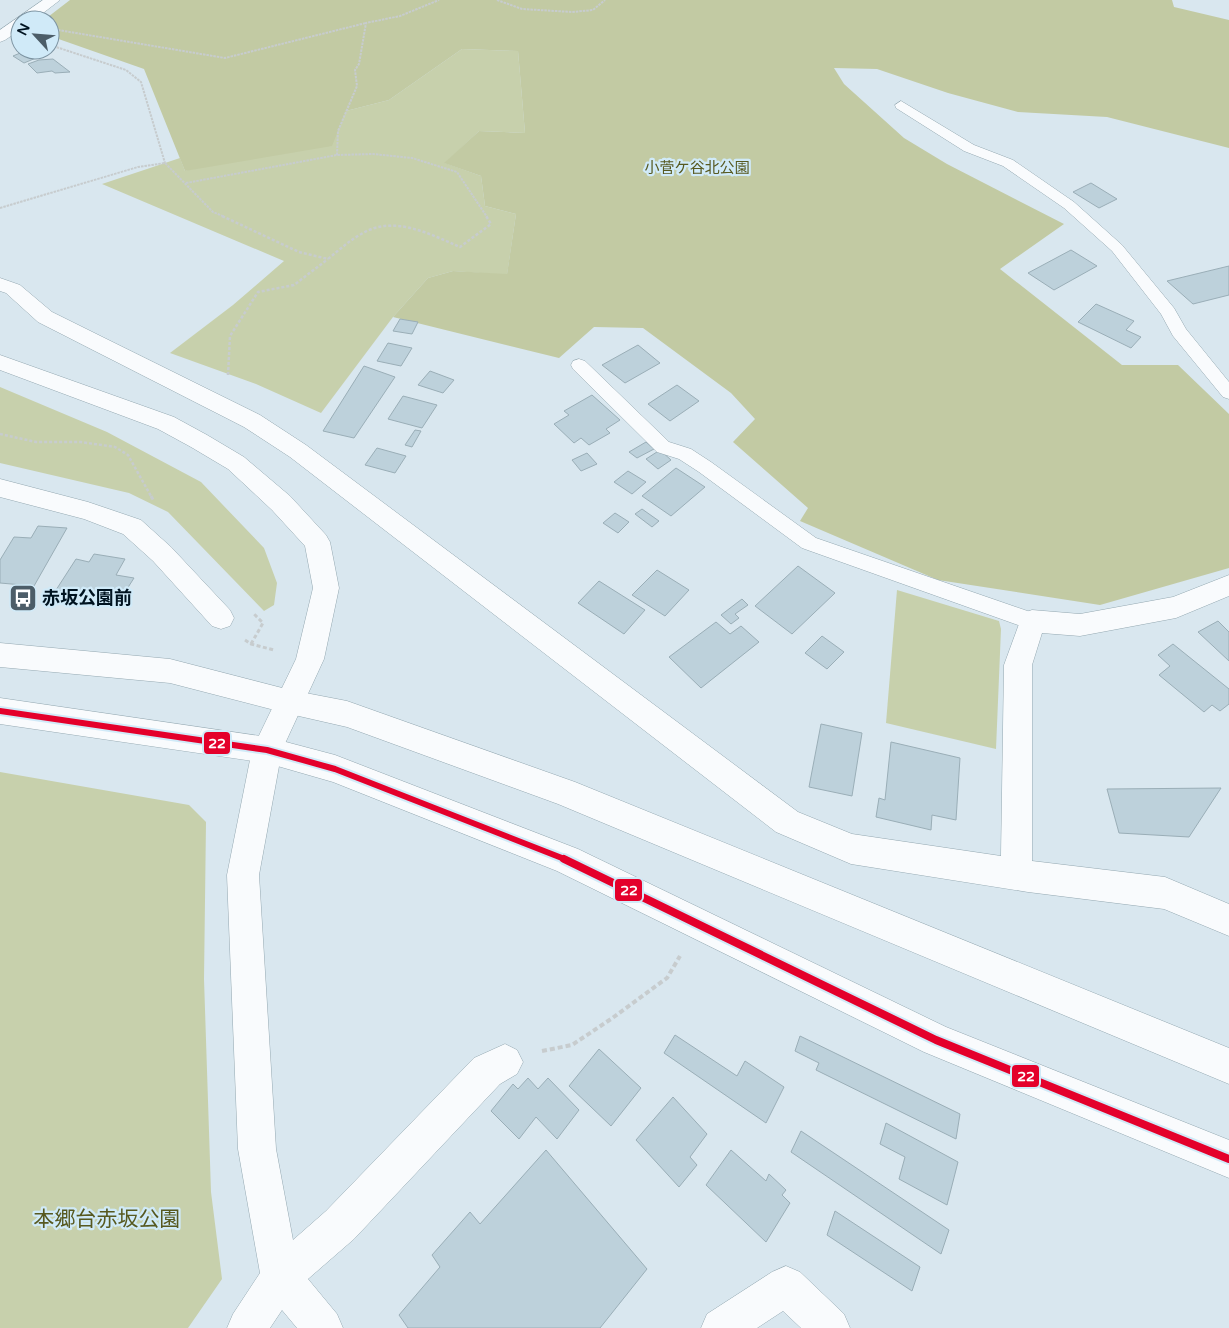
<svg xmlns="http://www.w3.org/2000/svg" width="1229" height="1328" font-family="'Varela Round','Noto Sans JP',sans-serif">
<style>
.green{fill:#c7d0ac}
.forest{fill:#c2caa3}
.building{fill:#bdd1db;stroke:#9aaeb7}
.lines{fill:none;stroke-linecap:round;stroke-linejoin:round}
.service-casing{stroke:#94a8b1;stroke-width:1}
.minor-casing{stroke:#94a8b1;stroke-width:1}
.tertiary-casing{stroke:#94a8b1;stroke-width:1}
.path-far3{stroke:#c7ccce;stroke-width:2;stroke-dasharray:2.5 1;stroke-linecap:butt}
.path-far2{stroke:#c7ccce;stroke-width:2.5;stroke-dasharray:3 2;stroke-linecap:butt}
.path-far1{stroke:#c7ccce;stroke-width:3;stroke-dasharray:4 2.5;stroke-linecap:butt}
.path{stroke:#c7ccce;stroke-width:4;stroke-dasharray:5 3;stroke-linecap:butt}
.service{fill:#f9fbfd;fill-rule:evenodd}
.minor{fill:#f9fbfd;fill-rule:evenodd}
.tertiary{fill:#f9fbfd;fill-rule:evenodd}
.bus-1-far1-casing{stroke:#d0eaf8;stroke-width:10}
.bus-1-casing{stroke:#d0eaf8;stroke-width:12}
.bus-1-far1{stroke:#e4002b;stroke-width:6}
.bus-1{stroke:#e4002b;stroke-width:8}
.labels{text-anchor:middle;stroke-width:4.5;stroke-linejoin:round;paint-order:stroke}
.far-park-label{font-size:15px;fill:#575920;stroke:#d0eaf8}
.poi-label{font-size:18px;font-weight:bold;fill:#001320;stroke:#d0eaf8;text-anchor:start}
.near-park-label{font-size:21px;fill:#575920;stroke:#d0eaf8}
.line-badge{stroke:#d0eaf8;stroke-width:2}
.badge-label{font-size:14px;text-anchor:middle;font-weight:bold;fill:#fff}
</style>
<rect width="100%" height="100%" fill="#d9e7ef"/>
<g class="green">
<polygon points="462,49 518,51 525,133 479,131 445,163 481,176 485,206 516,214 507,275 453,271 428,278 393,317 321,413 256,384 170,353 233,305 284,261 102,184 180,158 185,171 346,111 389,100"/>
<polygon points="0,387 107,432 201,482 264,548 277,583 274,605 264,611 168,512 129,493 0,463"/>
<polygon points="897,590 999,621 1001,629 996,749 886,723"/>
<polygon points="0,772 189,805 206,822 204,979 211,1192 222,1279 188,1328 0,1328"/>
</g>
<polygon class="forest" points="70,0 1172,0 1174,7 1229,20 1229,148 1107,117 1018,112 948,93 877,69 834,68 844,84 904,138 947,164 1064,224 1000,269 1122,365 1178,365 1229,414 1229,568 1100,605 938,580 800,521 808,508 733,442 755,419 731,393 643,328 594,327 559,358 393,317 428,278 453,271 507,274 516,214 485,206 481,176 444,163 479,131 525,133 518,51 462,49 389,100 346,111 332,146 185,171 144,69 50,36 50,20 44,20"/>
<g class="building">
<polygon points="25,51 36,58 24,63 13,56"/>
<polygon points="53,59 70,72 55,73 52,71 37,73 28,64 39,60"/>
<polygon points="1091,183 1117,199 1099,208 1073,192"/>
<polygon points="1071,250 1097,266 1054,290 1028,273"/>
<polygon points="1229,266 1229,295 1193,304 1167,281"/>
<polygon points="1096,304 1134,321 1126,330 1141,337 1131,348 1078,322"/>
<polygon points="400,319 418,322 412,334 393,331"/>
<polygon points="388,343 412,348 401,366 377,361"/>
<polygon points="638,345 660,363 625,383 602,365"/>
<polygon points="364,366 395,377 354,438 323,431"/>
<polygon points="430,371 454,380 443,393 418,385"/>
<polygon points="677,385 699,401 670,421 648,404"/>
<polygon points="592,395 620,420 606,429 610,433 589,445 581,438 574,443 554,424 569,415 564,411"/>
<polygon points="403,396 437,405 422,428 388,419"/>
<polygon points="415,430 421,431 412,447 405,445"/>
<polygon points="646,442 654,449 637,458 629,452"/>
<polygon points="377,448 406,456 395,473 365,465"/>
<polygon points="660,450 671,460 658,469 646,459"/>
<polygon points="587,453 597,464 581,471 572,460"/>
<polygon points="676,468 705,487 671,516 642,496"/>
<polygon points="628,471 646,482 632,494 614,482"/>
<polygon points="642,509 659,521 652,527 635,514"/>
<polygon points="615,513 629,522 618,533 603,523"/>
<polygon points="38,526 67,528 34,586 0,583 0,560 14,537 31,538"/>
<polygon points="94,554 125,559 116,575 134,578 120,600 56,590 76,559 89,562"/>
<polygon points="798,566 835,593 792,634 755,606"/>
<polygon points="657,570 689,590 665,616 632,595"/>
<polygon points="599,581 645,610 624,634 578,603"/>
<polygon points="742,599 748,605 735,614 739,618 731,624 721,615"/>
<polygon points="1218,621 1229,632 1229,661 1198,632"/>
<polygon points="716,622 730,634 741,626 759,642 701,688 669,657"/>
<polygon points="822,636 844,652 827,669 805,653"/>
<polygon points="1173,644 1229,689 1229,704 1220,711 1212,705 1204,712 1159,675 1170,666 1158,655"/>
<polygon points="821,724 862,733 852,796 809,787"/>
<polygon points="891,742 960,758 956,820 932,815 931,830 876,817 879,798 885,800"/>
<polygon points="1221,788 1189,837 1119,833 1107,789"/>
<polygon points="675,1035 737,1076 745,1061 784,1087 766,1123 664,1053"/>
<polygon points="800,1036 960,1114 956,1139 816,1070 819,1063 795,1051"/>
<polygon points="599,1049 641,1088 611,1126 569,1086"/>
<polygon points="528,1078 538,1089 548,1078 579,1110 557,1139 536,1117 519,1139 491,1111 513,1084 518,1089"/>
<polygon points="673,1097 707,1134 690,1157 697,1165 679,1187 636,1140"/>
<polygon points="886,1123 958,1162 947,1205 899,1179 905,1157 880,1144"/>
<polygon points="801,1131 949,1230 941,1254 791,1152"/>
<polygon points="546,1150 647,1269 600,1328 408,1328 399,1315 440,1267 432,1255 470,1212 480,1224"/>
<polygon points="731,1150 766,1181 769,1174 786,1190 782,1195 790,1203 766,1242 706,1185"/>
<polygon points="835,1211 920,1267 912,1291 827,1235"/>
</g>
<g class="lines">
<g class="service-casing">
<g id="service">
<polygon points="901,101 974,145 1013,160 1074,202 1122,245 1174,308 1186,329 1229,382 1229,399 1223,397 1173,336 1161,314 1112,251 1064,208 1003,166 964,151 896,108 895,105"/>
<polygon points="579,359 585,361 669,442 691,449 711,462 816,538 1039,615 1042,621 1039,627 1032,630 802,548 699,472 679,459 657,452 573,369 571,365 573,361"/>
</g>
</g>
<g class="minor-casing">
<g id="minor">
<polygon points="0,278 20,285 52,312 260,415 306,445 798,812 852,834 1001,856 1004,665 1023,613 1032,610 1080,614 1173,597 1229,575 1229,596 1176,618 1080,636 1042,633 1032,665 1032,861 1165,877 1229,904 1229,936 1164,909 1028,892 851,864 776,832 290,457 244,427 38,322 6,293 0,291"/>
<polygon points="0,355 174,417 207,435 244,457 290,496 326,535 330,542 339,588 324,659 282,750 259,875 276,1149 293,1240 326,1211 474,1058 505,1044 517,1050 523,1062 517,1074 500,1084 354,1239 308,1279 337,1314 343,1328 297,1328 282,1310 270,1328 227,1328 233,1314 260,1273 238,1149 227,875 252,750 296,659 313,588 305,546 272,510 228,469 191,447 158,429 0,370"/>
<polygon points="0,479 88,502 141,520 171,547 230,610 234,618 230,626 221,629 212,626 153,561 123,534 84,519 0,497"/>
<polygon points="786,1266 800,1272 844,1314 850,1328 801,1328 783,1311 757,1328 701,1328 707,1314 772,1272"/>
</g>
</g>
<g class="tertiary-casing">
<g id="tertiary">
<polygon points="43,0 60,0 34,20 20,20 20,30 5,40 0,42 0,30"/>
<polygon points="0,643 170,659 290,690 347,701 575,782 1229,1048 1229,1084 558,804 347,727 290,714 170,683 0,667"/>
<polygon points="0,698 267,737 335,755 578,849 946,1027 1229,1140 1229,1178 924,1052 557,871 333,782 267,763 0,724"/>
</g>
</g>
<g class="path-far3">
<polyline points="497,0 522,9 572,12 593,10 605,0"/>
<polyline points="58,30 225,58 366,23"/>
<polyline points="50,45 126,70 141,82 165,163"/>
<polyline points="337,155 338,131 357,86 355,70 359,64 366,23 400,16 439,0"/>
<polyline points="186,183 337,155 373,154 412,158 457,172 487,217"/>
<polyline points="0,208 138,167 165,163 213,212 225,217"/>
</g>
<g class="path-far2">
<path d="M222,216L299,252L328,259C339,250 350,240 363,233C394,215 430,234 460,247L491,224L486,216"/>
<polyline points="228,375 230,336 258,292 294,285 328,259"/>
<polyline points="0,434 36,442 81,442 115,447 128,455 152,498"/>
</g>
<g class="path-far1">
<polyline points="151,496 154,501"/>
<polyline points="245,640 251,644 274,650"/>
<polyline points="251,644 263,623 254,614"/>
</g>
<polyline class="path" points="542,1051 572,1045 611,1019 667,978 680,956"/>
<use href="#service" class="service"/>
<use href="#minor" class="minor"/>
<use href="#tertiary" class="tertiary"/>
<g class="bus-1-far1-casing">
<polyline id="bus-1-far1" points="0,711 267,750 335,769 567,860"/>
</g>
<g class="bus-1-casing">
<polyline id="bus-1" points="564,859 936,1040 1229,1159"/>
</g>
<use href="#bus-1-far1" class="bus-1-far1"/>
<use href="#bus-1" class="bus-1"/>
</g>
<defs>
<g id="bus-square" transform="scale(1.4375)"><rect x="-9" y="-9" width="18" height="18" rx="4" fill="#4c5d68" stroke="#d0eaf8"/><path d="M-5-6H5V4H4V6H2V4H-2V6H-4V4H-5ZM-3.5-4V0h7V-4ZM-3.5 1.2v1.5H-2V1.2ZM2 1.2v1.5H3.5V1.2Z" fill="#fff"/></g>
</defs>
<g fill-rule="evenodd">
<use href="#bus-square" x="23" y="598"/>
</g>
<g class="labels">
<g class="far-park-label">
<text x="697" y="173">小菅ケ谷北公園</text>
</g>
<g class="poi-label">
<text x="42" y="604">赤坂公園前</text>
</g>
<g class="near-park-label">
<text x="107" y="1226">本郷台赤坂公園</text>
</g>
</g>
<g class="line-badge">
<rect x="203" y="731" width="28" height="24" rx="5" fill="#e4002b"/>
<rect x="614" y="878" width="29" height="24" rx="5" fill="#e4002b"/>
<rect x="1011" y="1064" width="29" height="24" rx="5" fill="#e4002b"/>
</g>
<g class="badge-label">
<text x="217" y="748">22</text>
<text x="629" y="895">22</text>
<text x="1026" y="1081">22</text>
</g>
<g transform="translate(35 35) rotate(296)"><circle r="24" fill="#d0eaf8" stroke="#7d94a2"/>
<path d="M0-4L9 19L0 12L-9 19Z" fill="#4c5d68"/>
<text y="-8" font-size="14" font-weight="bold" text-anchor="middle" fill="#001320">N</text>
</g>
</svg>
